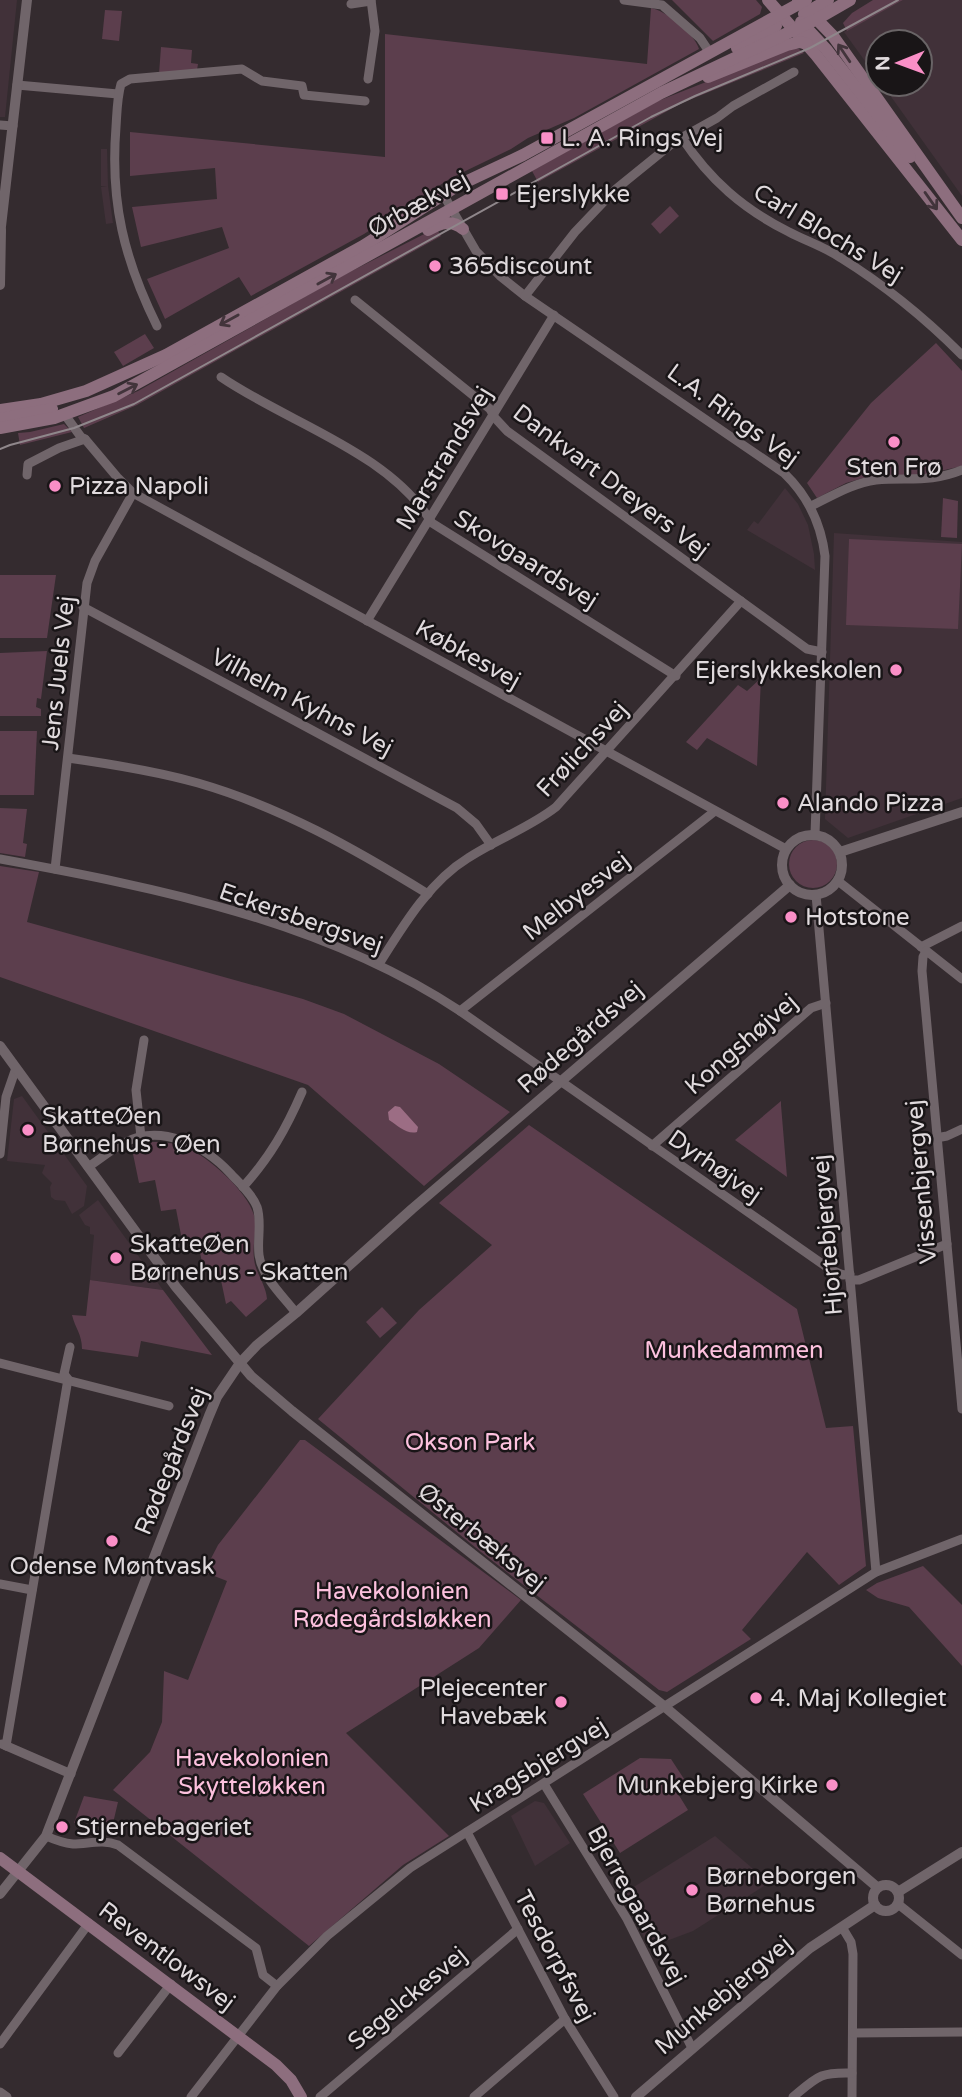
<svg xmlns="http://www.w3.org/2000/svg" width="962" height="2097" font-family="'Varela Round',sans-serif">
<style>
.built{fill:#413139}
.green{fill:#5c3e4d}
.water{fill:#9c6d84}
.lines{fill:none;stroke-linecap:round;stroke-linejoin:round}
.minor{stroke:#70656a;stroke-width:9}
.tertiary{stroke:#70656a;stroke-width:10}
.secondary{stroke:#8d6e7e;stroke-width:12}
.tram{stroke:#8f878b;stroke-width:2}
.oneway{stroke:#42343b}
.poi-dot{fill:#fa8fc7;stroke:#191517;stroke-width:2.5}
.labels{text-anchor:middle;stroke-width:5;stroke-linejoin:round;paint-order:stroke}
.poi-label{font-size:24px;fill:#e0dadd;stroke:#191517;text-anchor:start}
.street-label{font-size:24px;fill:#e0dadd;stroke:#191517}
.park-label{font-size:24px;fill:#fdc1de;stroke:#191517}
</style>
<rect width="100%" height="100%" fill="#342b2f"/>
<g class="built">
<polygon points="0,0 17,0 5,117 0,117"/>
<polygon points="903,0 962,0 962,196 882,84 920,84 920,42 878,42 878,79 844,32"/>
<polygon points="101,149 107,149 108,186 113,223 106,224 101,187 107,186 101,186"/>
<polygon points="785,488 798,504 808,525 814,554 815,570 747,530 754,521 758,524"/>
<polygon points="834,533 962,542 962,798 848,838 825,819"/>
<polygon points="22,1096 87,1186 84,1206 72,1214 65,1201 55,1200 51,1197 50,1187 52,1183 42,1173 45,1165 7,1161 14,1099"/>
<polygon points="98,1200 163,1290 90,1280 94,1235 90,1234 90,1227 85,1225 79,1215"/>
<polygon points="535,1801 544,1803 570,1843 535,1866 511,1816"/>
<polygon points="715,1836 759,1874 764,1886 693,1931 653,1946 647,1943 621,1895"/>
</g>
<g class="green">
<polygon points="672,0 756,0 762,7 760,14 713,41"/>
<polygon points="873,0 903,0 847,31 843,23 852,13"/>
<path d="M651,8C665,10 695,34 699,49L574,118L528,138L511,149L451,178L364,234L251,296L239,277L165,319L147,279L229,248L222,227L141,247L132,207L217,199L215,168L130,176V132L385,157V34L647,64Z"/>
<polygon points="105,10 122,11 119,41 102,39"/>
<polygon points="161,47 192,50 191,63 198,64 197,70 159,74"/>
<polygon points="792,48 799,49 804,53 682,103 538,182 532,171 658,101"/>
<polygon points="670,206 679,216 660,234 651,224"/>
<polygon points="436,228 441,236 137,405 84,428 78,417 138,391 340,277"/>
<polygon points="145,334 154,348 123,366 114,352"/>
<polygon points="936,343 962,371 962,466 923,475 870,476 846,483 817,498 807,483 871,403"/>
<polygon points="64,424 72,432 20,445 18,433 30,432"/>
<polygon points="943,498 958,501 957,538 941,537"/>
<polygon points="849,539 962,544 958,629 846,625"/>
<polygon points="0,575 56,575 47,638 0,638"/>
<polygon points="47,651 41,699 37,698 36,707 41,709 41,716 0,716 0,653"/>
<polygon points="761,678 757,766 707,738 697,750 686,742 738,685 747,691"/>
<polygon points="0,731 37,731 34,795 0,795"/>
<polygon points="0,808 27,809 23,843 27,844 25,857 0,853"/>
<circle cx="813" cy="864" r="24"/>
<polygon points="0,866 39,872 27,922 303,999 344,1014 439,1064 510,1112 424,1186 308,1085 0,977"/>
<polygon points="781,1101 781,1105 787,1177 735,1140"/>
<polygon points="529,1125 797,1309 826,1428 853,1426 866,1566 839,1585 807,1552 742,1630 751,1639 667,1692 659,1690 481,1552 318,1419 419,1310 492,1245 439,1203"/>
<path d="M147,1142C160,1142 173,1142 185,1147C208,1156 247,1191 254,1215C258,1229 252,1244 254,1258C255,1273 266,1284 267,1299L246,1317L231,1301L226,1304L218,1266L203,1268L197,1237L182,1240L176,1209L161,1211L155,1180L139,1183L132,1149Z"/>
<path d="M90,1280L163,1290L212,1355L141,1341L138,1357L82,1349C82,1334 75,1328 72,1315L86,1316Z"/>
<polygon points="382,1307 397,1323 380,1338 366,1322"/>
<polygon points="300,1440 305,1440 521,1600 479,1648 346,1733 449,1836 403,1865 309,1946 113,1790 150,1752 162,1722 164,1671 188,1680 227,1581 204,1572 218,1545"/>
<polygon points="923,1566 962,1605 962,1666 909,1607 878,1598 866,1590 877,1583"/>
<polygon points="640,1758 671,1759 686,1782 675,1789 688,1810 620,1853 583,1794"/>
<polygon points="84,1796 118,1802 114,1819 106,1833 104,1820 74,1823"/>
</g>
<path class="water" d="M395,1106L400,1107L418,1127L417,1132C407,1135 397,1125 389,1120L388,1112Z"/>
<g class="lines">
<g class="minor">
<polyline points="624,0 662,5 700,38 710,53"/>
<polyline points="351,4 371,1"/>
<polyline points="368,79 375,31 371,0"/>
<polyline points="17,85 118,94"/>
<polyline points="0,125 13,126"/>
<path d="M682,138C710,180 743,209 789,232C806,241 825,247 841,258C886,286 925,318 962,355"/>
<path d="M443,194L476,251L500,276L525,296L784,473C808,496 821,523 825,556L815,834"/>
<polyline points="525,296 575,232 616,189 674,142 717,118 733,106 794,72"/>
<polyline points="355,300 490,409 495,418 507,431 807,649 822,652"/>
<path d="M157,326C124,259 110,202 116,127C117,112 117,98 121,84L130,79L242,69L262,81L302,86L304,95L365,101"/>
<path d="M221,377C288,423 389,452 432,523L676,676"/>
<polyline points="65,415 81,437 85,439 117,477 133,493 786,849"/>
<polyline points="27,475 28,464 59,448 85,439"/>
<path d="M811,506C832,496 853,483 876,480C908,477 931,483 962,470"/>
<polyline points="83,607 457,808 476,824 491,845"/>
<polyline points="367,621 554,315"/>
<path d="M68,758C111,764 156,771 198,783C281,807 355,849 428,894"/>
<path d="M0,859C158,888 324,921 460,1011L831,1270L843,1275L850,1274"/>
<polyline points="55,869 87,583 95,561 133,493"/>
<polyline points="838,881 962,979"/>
<polyline points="816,895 876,1572"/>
<polyline points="921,947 962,926"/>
<polyline points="926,951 923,957 922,971 962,1409"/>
<path d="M379,964C403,926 429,882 468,858C497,839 529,828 556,807L741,601"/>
<polyline points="460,1011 715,811"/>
<polyline points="141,1137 136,1090 144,1040"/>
<polyline points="936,1138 947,1136 962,1129"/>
<polyline points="652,1146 811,1008 826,1003"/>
<polyline points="0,1154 6,1097 16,1068"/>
<path d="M88,1167C100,1159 112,1149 124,1143C161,1123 205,1146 230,1173C239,1183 252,1194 257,1207C262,1222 257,1239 259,1255C262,1277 283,1296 296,1313"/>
<path d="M243,1187C270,1157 286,1129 302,1092"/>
<polyline points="850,1280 859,1280 947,1244"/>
<polyline points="0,1363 169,1406"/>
<polyline points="0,1584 32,1590"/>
<polyline points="2,1744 71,1774"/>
<polyline points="6,1746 68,1379 64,1374 70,1347"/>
<polyline points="544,1784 627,1919 692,2048"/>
<polyline points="467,1832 565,2019 614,2097"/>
<path d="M46,1836C55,1840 63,1843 73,1844C89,1844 102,1839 118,1845L256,1948L263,1975L277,1986"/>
<polyline points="898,1904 962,1955"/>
<polyline points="842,1927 851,1942 853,1954 852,2097"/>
<polyline points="853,2033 962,2032"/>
<polyline points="0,2044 89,1923"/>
<polyline points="118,2053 171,1984"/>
<polyline points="0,2092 7,2097"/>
<polyline points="191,2097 277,1986 327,1936 410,1868 876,1572 962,1539"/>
<polyline points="320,2097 518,1929"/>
<polyline points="474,2097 565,2019"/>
<path d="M793,2097C818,2076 820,2072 852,2073"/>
</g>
<g class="tertiary">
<polyline points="0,235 27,0"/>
<polyline points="0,285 1,230"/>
<circle cx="812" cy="865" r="30"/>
<polyline points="840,852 962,812"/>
<polyline points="0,1046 176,1287 251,1376 292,1411 665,1707 877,1887"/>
<circle cx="886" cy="1898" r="13"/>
<polyline points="898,1892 962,1852"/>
<polyline points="0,1894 46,1836 209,1416 217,1397 240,1363 257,1345 296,1313 412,1209 790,885"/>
<polyline points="636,2097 810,1948 875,1905"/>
</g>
<g class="secondary">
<polyline points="768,0 816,55 962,240"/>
<polyline points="798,0 833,36 962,218"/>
<polyline points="804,14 828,0"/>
<polyline points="801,22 826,49 910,157"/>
<polyline points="737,48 776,26"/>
<polyline points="708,77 787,45 800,42 807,44"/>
<path d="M428,230C441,223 451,219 463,229"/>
<polyline points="0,410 41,404 86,391 166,355 363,246 457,186 523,155 806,0"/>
<polyline points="0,419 52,409"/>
<polyline points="0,428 54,418 114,396 661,93 817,19 850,0"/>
<polyline points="0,1858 276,2065 291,2080 301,2097"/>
</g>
<polyline class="tram" points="0,449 10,445 74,428 134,404 651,117 695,96 810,48 898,0"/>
</g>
<defs><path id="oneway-shaft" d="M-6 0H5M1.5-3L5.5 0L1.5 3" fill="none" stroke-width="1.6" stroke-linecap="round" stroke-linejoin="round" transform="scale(1.75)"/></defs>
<g class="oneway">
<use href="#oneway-shaft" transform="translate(844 53) rotate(-124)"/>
<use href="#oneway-shaft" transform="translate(931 201) rotate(55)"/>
<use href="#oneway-shaft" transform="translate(327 279) rotate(-29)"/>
<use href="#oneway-shaft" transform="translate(229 320) rotate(151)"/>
<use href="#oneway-shaft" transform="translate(128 389) rotate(-27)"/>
</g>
<g class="poi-dot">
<rect x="540" y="131" width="14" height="14" rx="3.5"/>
<rect x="495" y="187" width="14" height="14" rx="3.5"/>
<circle cx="435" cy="266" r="7"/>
<circle cx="894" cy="442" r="7"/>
<circle cx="55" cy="486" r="7"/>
<circle cx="896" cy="670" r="7"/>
<circle cx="783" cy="803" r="7"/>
<circle cx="791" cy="917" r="7"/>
<circle cx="28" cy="1130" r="7"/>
<circle cx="116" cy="1258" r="7"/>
<circle cx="112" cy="1541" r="7"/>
<circle cx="756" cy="1698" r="7"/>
<circle cx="561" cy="1702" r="7"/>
<circle cx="832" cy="1785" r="7"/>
<circle cx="62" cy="1827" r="7"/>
<circle cx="692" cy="1890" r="7"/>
</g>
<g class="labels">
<g class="poi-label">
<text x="561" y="146">L. A. Rings Vej</text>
<text x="516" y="202">Ejerslykke</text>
<text x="449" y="274">365discount</text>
<text x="894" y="475" text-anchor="middle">Sten Frø</text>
<text x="69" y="494">Pizza Napoli</text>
<text x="882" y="678" text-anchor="end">Ejerslykkeskolen</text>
<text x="797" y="811">Alando Pizza</text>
<text x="805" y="925">Hotstone</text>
<text x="42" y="1124">SkatteØen<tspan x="42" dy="28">Børnehus - Øen</tspan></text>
<text x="130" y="1252">SkatteØen<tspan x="130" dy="28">Børnehus - Skatten</tspan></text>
<text x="112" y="1574" text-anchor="middle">Odense Møntvask</text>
<text x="547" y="1696" text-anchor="end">Plejecenter<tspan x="547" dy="28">Havebæk</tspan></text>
<text x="770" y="1706">4. Maj Kollegiet</text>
<text x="818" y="1793" text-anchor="end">Munkebjerg Kirke</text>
<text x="76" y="1835">Stjernebageriet</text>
<text x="706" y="1884">Børneborgen<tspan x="706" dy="28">Børnehus</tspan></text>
</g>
<g class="street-label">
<text transform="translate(418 204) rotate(-29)" y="8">Ørbækvej</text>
<text transform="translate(828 233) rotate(31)" y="8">Carl Blochs Vej</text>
<text transform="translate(733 415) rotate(36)" y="8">L.A. Rings Vej</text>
<text transform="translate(444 458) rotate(-59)" y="8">Marstrandsvej</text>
<text transform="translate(611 481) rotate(37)" y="8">Dankvart Dreyers Vej</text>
<text transform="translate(526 559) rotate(32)" y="8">Skovgaardsvej</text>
<text transform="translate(468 654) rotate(29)" y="8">Købkesvej</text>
<text transform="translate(58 673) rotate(-84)" y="8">Jens Juels Vej</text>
<text transform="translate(302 702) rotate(28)" y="8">Vilhelm Kyhns Vej</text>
<text transform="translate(582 749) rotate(-47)" y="8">Frølichsvej</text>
<text transform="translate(576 896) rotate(-38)" y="8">Melbyesvej</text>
<text transform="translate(301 918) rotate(19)" y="8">Eckersbergsvej</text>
<text transform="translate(580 1037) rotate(-41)" y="8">Rødegårdsvej</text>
<text transform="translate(741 1044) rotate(-41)" y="8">Kongshøjvej</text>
<text transform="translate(715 1166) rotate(35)" y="8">Dyrhøjvej</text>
<text transform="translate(921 1182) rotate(-95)" y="8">Vissenbjergvej</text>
<text transform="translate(827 1235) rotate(-95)" y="8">Hjortebjergvej</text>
<text transform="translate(171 1461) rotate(-68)" y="8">Rødegårdsvej</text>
<text transform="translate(482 1537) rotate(39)" y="8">Østerbæksvej</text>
<text transform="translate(538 1765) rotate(-32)" y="8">Kragsbjergvej</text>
<text transform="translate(637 1905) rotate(61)" y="8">Bjerregaardsvej</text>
<text transform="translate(167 1956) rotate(37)" y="8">Reventlowsvej</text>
<text transform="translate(555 1956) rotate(62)" y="8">Tesdorpfsvej</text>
<text transform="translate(723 1995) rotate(-40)" y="8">Munkebjergvej</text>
<text transform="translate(407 1998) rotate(-40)" y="8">Segelckesvej</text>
</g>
<g class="park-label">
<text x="734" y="1358">Munkedammen</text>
<text x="470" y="1450">Okson Park</text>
<text x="392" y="1599">Havekolonien<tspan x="392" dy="28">Rødegårdsløkken</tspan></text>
<text x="252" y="1766">Havekolonien<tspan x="252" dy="28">Skytteløkken</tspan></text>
</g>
</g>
<g transform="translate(899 63) rotate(269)"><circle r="33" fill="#191517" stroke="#696466" stroke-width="2"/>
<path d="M0-5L12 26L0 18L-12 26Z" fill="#fa8fc7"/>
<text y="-10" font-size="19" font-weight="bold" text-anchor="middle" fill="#e0dadd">N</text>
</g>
</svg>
